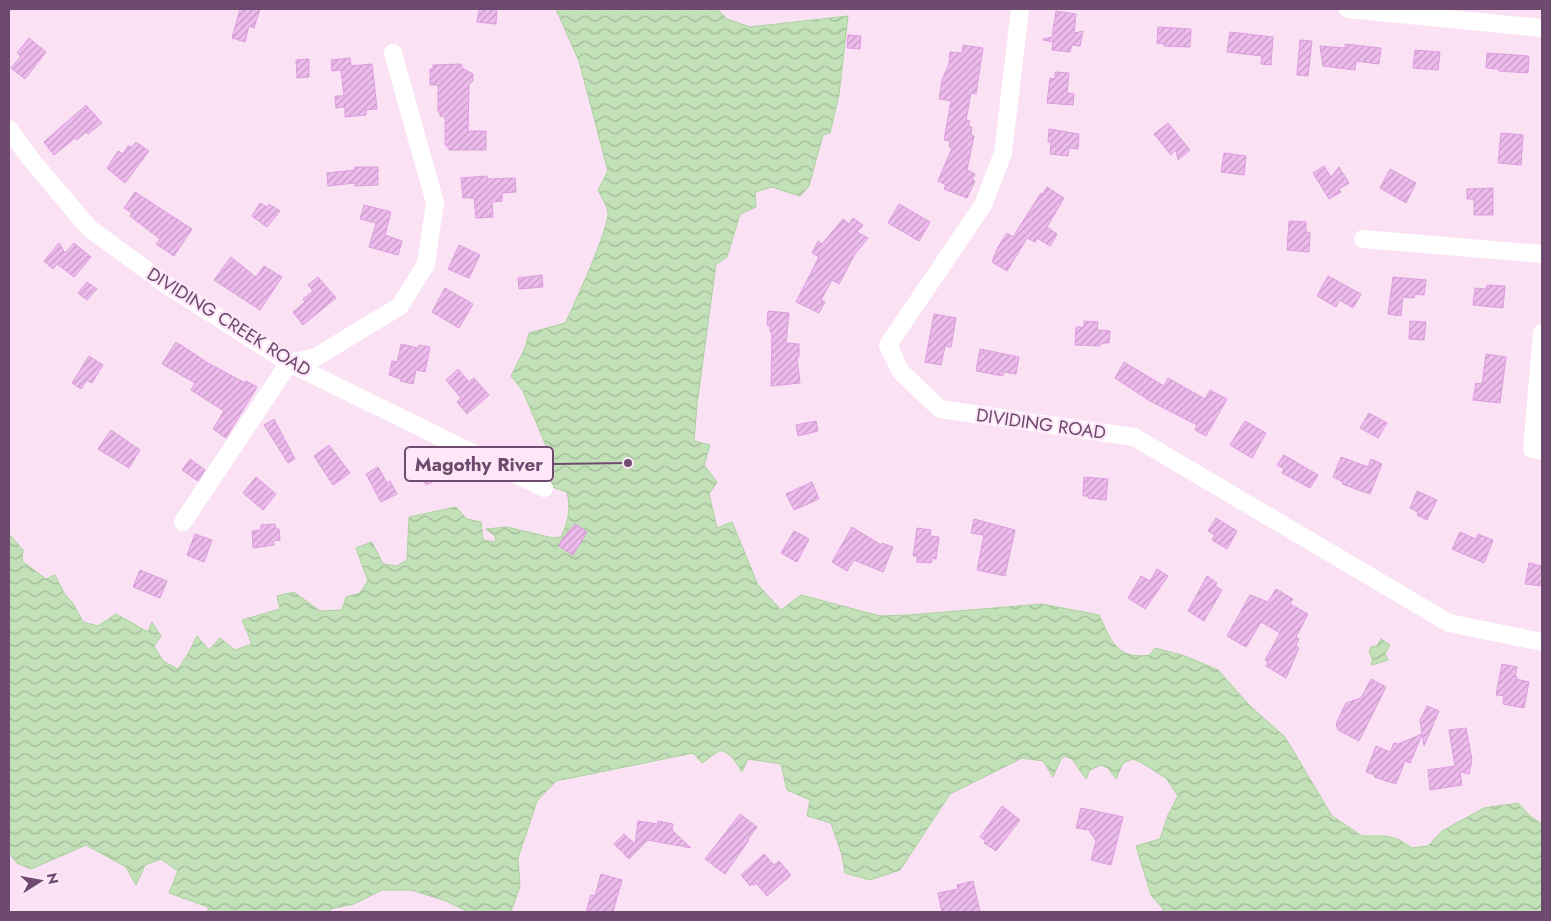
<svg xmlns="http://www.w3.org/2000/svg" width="1551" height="921" font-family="Jost,sans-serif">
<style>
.water{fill:url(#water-waves);stroke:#abd29f}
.building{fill:url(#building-hatch);stroke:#dd9dde}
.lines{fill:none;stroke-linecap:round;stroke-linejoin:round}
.minor{stroke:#fff;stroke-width:18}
.labels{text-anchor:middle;stroke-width:4.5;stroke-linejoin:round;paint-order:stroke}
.street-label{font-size:18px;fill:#6d4a6e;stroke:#fde7f8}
.leader{fill:none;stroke:#6d4a6e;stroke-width:2}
.callout-dot{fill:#6d4a6e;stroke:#fde7f8;stroke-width:2}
.callout{fill:#fde7f8;stroke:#6d4a6e;stroke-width:2}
.callout-label{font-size:19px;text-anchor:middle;font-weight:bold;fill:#6d4a6e}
</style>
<defs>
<pattern id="water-waves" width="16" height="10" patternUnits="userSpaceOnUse" patternTransform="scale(1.25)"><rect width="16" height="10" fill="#c2e1b8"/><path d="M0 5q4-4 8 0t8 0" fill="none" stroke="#a2b89a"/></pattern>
<pattern id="building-hatch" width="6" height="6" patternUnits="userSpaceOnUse" patternTransform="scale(1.25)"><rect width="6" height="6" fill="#edbbec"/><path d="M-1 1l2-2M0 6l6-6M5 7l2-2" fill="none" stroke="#c49ac3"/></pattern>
</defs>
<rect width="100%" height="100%" fill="#fae1f4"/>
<g class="water">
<path d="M556,9H717L727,19L750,27L848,16L839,95L830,133L823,135L809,186L800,196L772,187L755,192L756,207L740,214L727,257L716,264L697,404L694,441L710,445L704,465L717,482L709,494L717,528L732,522L758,585L781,610L801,595L880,616L909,615L1042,604L1099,615C1111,641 1117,660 1150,655L1155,648L1185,656L1218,670L1250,706L1285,737L1332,816L1362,836H1385L1398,839L1412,848L1428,846L1442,831L1484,808L1518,803L1530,816L1542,824V912H1161L1164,910L1151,895L1136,846L1160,839L1168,815L1178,796L1166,778L1142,763L1133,759L1123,763L1116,779L1108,768L1101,765L1090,770L1086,779L1072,759L1064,756L1060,761L1053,777L1043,761L1022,758L950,794L900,870L870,880L845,873L842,855L831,823L807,816L810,800L787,790L781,764L748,759L742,772C736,762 731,753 720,750L702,763L693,753L556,781L537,801L518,858L520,886L511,912H468L446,901L411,890H382L354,904L330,909L331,912H208V907L169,893L178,871L161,859L145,865L136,885L126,867L86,845L31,869L17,863L9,853V534L23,550L22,561L46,579L55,575L64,593L74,605L83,622L98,626L116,614L148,632L152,622L161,636L154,646L163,661L178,669L188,654L197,636L209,650L220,638L235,650L252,644L242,620L280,609L277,596L294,592L320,611L342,610L346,597L360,593L368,581L356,548L372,542L383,564L397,566L407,560L409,517L456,507L467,519L481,522L483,540L496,542L495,536L486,529L507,527L553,538L561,537C568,522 571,509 567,492L543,484L552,460L523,391L511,376L525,348L529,333L565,323C574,306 610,226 608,212C607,205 601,197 598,190L608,171L579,61Z"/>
<polygon points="1381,639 1390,645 1385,654 1388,660 1372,665 1371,663 1373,661 1369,651 1371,647 1377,646"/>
</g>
<g class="building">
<polygon points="240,9 260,9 254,28 249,26 245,42 232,38"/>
<polygon points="479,9 497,9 496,24 477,22"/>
<polygon points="1056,11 1076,14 1074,33 1083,31 1080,46 1072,45 1070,52 1052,50 1053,42 1043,40 1043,39 1052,37"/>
<polygon points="1158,27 1191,29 1190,47 1164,46 1164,44 1157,43"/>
<polygon points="1230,32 1273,37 1271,65 1261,64 1262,56 1227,52"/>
<polygon points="848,35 861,36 860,49 847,48"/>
<polygon points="29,38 46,52 25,79 11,68 21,56 17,53"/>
<polygon points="1300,40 1312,41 1308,76 1297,75"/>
<polygon points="1345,44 1381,48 1379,64 1356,61 1355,70 1323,66 1320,46 1345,48"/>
<polygon points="963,45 983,48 976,94 971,93 966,120 970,121 968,126 972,127 971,135 974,136 967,170 975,174 972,180 975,181 967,198 944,189 946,185 938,181 952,148 949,147 950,141 944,140 951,101 939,99 942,80 949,64 950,52 962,53"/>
<polygon points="1415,50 1440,52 1438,70 1413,68"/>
<polygon points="1487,53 1529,56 1528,73 1499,71 1499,69 1486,68"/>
<polygon points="350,58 351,66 372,64 377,109 366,110 366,115 345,117 345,107 336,108 335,96 344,96 341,70 332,71 331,60"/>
<polygon points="309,59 309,77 297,78 296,60"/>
<polygon points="461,64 462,68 473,74 473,81 469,84 468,131 486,131 486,150 449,150 447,145 445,145 445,117 440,116 440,112 438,112 438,85 430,85 430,69 433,69 433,65"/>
<polygon points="1055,72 1069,73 1067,93 1074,94 1073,105 1047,103 1050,78 1055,79"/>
<polygon points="86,105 102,123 88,134 86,132 77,140 75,138 54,155 44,142"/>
<polygon points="1168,123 1190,150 1178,160 1176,150 1171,155 1154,134"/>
<polygon points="1049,129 1079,134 1078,149 1069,148 1068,156 1050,154 1051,142 1048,142"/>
<polygon points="1501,133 1523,135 1521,165 1498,163"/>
<polygon points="136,142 149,151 125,183 107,168 118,151 123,154 128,146 132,147"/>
<polygon points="1224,153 1246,156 1244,175 1221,172"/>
<polygon points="1324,166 1331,177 1339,167 1349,183 1339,189 1341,192 1329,199 1313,173"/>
<polygon points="355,167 378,167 378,185 355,186 355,183 328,186 327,173 355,170"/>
<polygon points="1390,169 1416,183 1406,203 1380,188"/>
<polygon points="487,176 488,179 515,178 516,192 502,193 502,201 492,202 493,217 476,218 474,198 463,198 461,178"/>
<polygon points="1047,187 1064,198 1047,227 1057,234 1050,246 1037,238 1035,242 1027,238 1007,271 992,262 998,247 1007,233 1013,237 1041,193 1043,194"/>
<polygon points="1493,188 1493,215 1474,215 1474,199 1467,199 1467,189"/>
<polygon points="135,192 192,229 174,256 156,244 160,239 130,216 132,213 124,208"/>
<polygon points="260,203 267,207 269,204 280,211 267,227 252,216"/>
<polygon points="899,204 930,222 919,241 888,223"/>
<polygon points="364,205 391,212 385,235 402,241 398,255 369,247 376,223 360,219"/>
<polygon points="853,218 863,225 857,232 868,238 855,254 839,284 832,280 821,300 825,302 819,313 796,302 819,257 812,253 818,241 822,244 843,219 849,224"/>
<polygon points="1289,221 1306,222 1306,232 1310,233 1309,252 1287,250"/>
<polygon points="59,243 65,253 74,243 91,257 74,277 57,264 53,269 44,261"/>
<polygon points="459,245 480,255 469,278 448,269"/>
<polygon points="231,257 256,277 264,266 282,277 260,310 214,280"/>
<polygon points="542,275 543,287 519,289 518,278"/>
<polygon points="1328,276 1361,294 1353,308 1340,300 1336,307 1317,296"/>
<polygon points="318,277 336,298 303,325 293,312 305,302 303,299 313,291 308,285"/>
<polygon points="1393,277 1426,280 1424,295 1415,294 1414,298 1403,297 1401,316 1388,314"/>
<polygon points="87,282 97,289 87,300 78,293"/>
<polygon points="1487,285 1505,286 1503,308 1473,305 1475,288 1486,289"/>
<polygon points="445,288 473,304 459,328 432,312"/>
<polygon points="768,311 789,313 786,343 799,344 799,357 797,357 800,383 771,386 772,332 770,332 770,326 767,325"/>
<polygon points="934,314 956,318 951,347 945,346 941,365 925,362"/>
<polygon points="1084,321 1098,322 1097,330 1110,331 1109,343 1103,343 1103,344 1100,344 1100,346 1075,345 1076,327 1084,327"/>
<polygon points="1410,321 1426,322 1424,340 1409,339"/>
<polygon points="176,342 208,363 245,383 246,381 257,387 226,438 213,429 224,411 191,390 195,383 162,364"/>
<polygon points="401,344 418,348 419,345 430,347 425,372 416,370 413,384 400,381 401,379 389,375 392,361 397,362"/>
<polygon points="980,349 1019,357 1016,374 1004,372 1003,376 976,371"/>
<polygon points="1486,354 1506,357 1500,403 1473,400 1476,383 1482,384"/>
<polygon points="89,356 103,365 92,383 87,380 81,389 72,383"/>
<polygon points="1124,362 1164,386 1168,378 1205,399 1210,390 1227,399 1206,436 1195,430 1197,425 1150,401 1115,378"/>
<polygon points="458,369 469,382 474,378 489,395 467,414 457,402 461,398 446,380"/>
<polygon points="1369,413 1387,423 1378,438 1360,428"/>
<polygon points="274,419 295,459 288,463 264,425"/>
<polygon points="816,421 818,431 798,436 796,425"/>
<polygon points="1245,421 1266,433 1252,458 1230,445"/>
<polygon points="111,430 140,450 129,468 98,449"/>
<polygon points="329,445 350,473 333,485 314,456"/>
<polygon points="1284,455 1318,475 1310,488 1282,473 1284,469 1277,465"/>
<polygon points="440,456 449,474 426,485 418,468"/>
<polygon points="1341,457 1368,467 1371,459 1382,464 1370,494 1342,484 1343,482 1333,477"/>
<polygon points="190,459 205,470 198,481 182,470"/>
<polygon points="378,467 387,483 390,481 397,494 381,502 366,474"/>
<polygon points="256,477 276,494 263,510 243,493"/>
<polygon points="1084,477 1108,479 1106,500 1088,498 1088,496 1083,496"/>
<polygon points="812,482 819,499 794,510 786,494"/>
<polygon points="1417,491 1437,500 1427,520 1417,515 1418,512 1410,508"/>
<polygon points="1216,518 1237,531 1227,549 1212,540 1215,535 1208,531"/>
<polygon points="974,519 1015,530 1005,576 977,570 984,535 971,533"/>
<polygon points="275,524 276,529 279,529 280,540 273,541 274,545 253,548 252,531 261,530 261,525"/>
<polygon points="575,524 587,532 573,555 559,546 563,538"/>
<polygon points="852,527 881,545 882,543 893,547 883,572 854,560 847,571 832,562"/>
<polygon points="917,528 931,530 930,536 939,537 936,559 932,558 931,563 917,562 917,556 913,556"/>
<polygon points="794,531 809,539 797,562 781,553"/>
<polygon points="1460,532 1476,539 1478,534 1493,540 1484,563 1452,549"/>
<polygon points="195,534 212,540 204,562 187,555"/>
<polygon points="1529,563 1542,566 1542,586 1525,584"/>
<polygon points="1157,569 1168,576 1145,609 1128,598 1141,576 1150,581"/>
<polygon points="140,570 167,581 160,598 133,587"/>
<polygon points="1207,576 1217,583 1215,586 1222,590 1204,621 1188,611"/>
<polygon points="1276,589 1293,599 1290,604 1308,614 1296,637 1299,639 1296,646 1299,648 1286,678 1266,666 1268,662 1265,660 1280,633 1261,622 1246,647 1227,636 1250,595 1268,602"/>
<polygon points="1502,664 1517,667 1515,677 1517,677 1516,679 1529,682 1524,708 1503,704 1504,696 1496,695"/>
<polygon points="1371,679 1386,687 1359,741 1338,730 1336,724 1346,703 1361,698"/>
<polygon points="1427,706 1439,711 1424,746 1422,735 1410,763 1405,761 1396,784 1374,777 1375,775 1366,772 1376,746 1390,752 1394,743 1398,744 1422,734 1420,720"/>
<polygon points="1466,728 1472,760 1469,774 1460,772 1462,785 1430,790 1428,770 1455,766 1449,730"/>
<polygon points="1002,806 1020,820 996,851 984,843 986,841 980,837"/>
<polygon points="1081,808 1123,817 1111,865 1091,860 1096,841 1089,830 1076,828"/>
<polygon points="740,814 757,827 748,839 749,840 725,874 705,859"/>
<polygon points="638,821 658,824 658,821 673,824 672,830 691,848 648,840 629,859 614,844 624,834 635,844"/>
<polygon points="764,854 774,865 779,861 791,875 767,896 756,883 754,886 752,884 750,886 741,875"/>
<polygon points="601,874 622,880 613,912 586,912 591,895 595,896"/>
<polygon points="973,881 980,912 942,912 938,893 958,889 957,885"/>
</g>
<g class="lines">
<g class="minor">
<polyline points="1020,9 1003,153 983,205 888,345 901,372 940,409 1134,437 1449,623 1542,642"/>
<polyline points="1348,9 1542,28"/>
<polyline points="9,129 29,157 89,228 164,283 289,363 544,488"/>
<polyline points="1363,239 1542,254"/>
<polyline points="1542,333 1532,449 1542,451"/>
<polyline points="183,522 289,363 316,357 400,306 426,264 435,203 393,53"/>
</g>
</g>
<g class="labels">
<g class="street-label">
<text transform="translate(229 322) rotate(32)" y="6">DIVIDING CREEK ROAD</text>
<text transform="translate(1041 424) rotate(8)" y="6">DIVIDING ROAD</text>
</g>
</g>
<path class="leader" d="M628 463L553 464"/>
<circle class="callout-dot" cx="628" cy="463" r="5"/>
<rect class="callout" x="405" y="447" width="148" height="34" rx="5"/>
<g class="callout-label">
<text x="479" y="471">Magothy River</text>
</g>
<rect width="1551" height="921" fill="none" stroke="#6d4a6e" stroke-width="20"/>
<g transform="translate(40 881) rotate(79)" stroke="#fde7f8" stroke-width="4" paint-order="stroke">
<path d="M0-4L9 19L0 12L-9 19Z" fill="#6d4a6e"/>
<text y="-8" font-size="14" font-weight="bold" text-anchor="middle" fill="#6d4a6e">N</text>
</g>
</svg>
